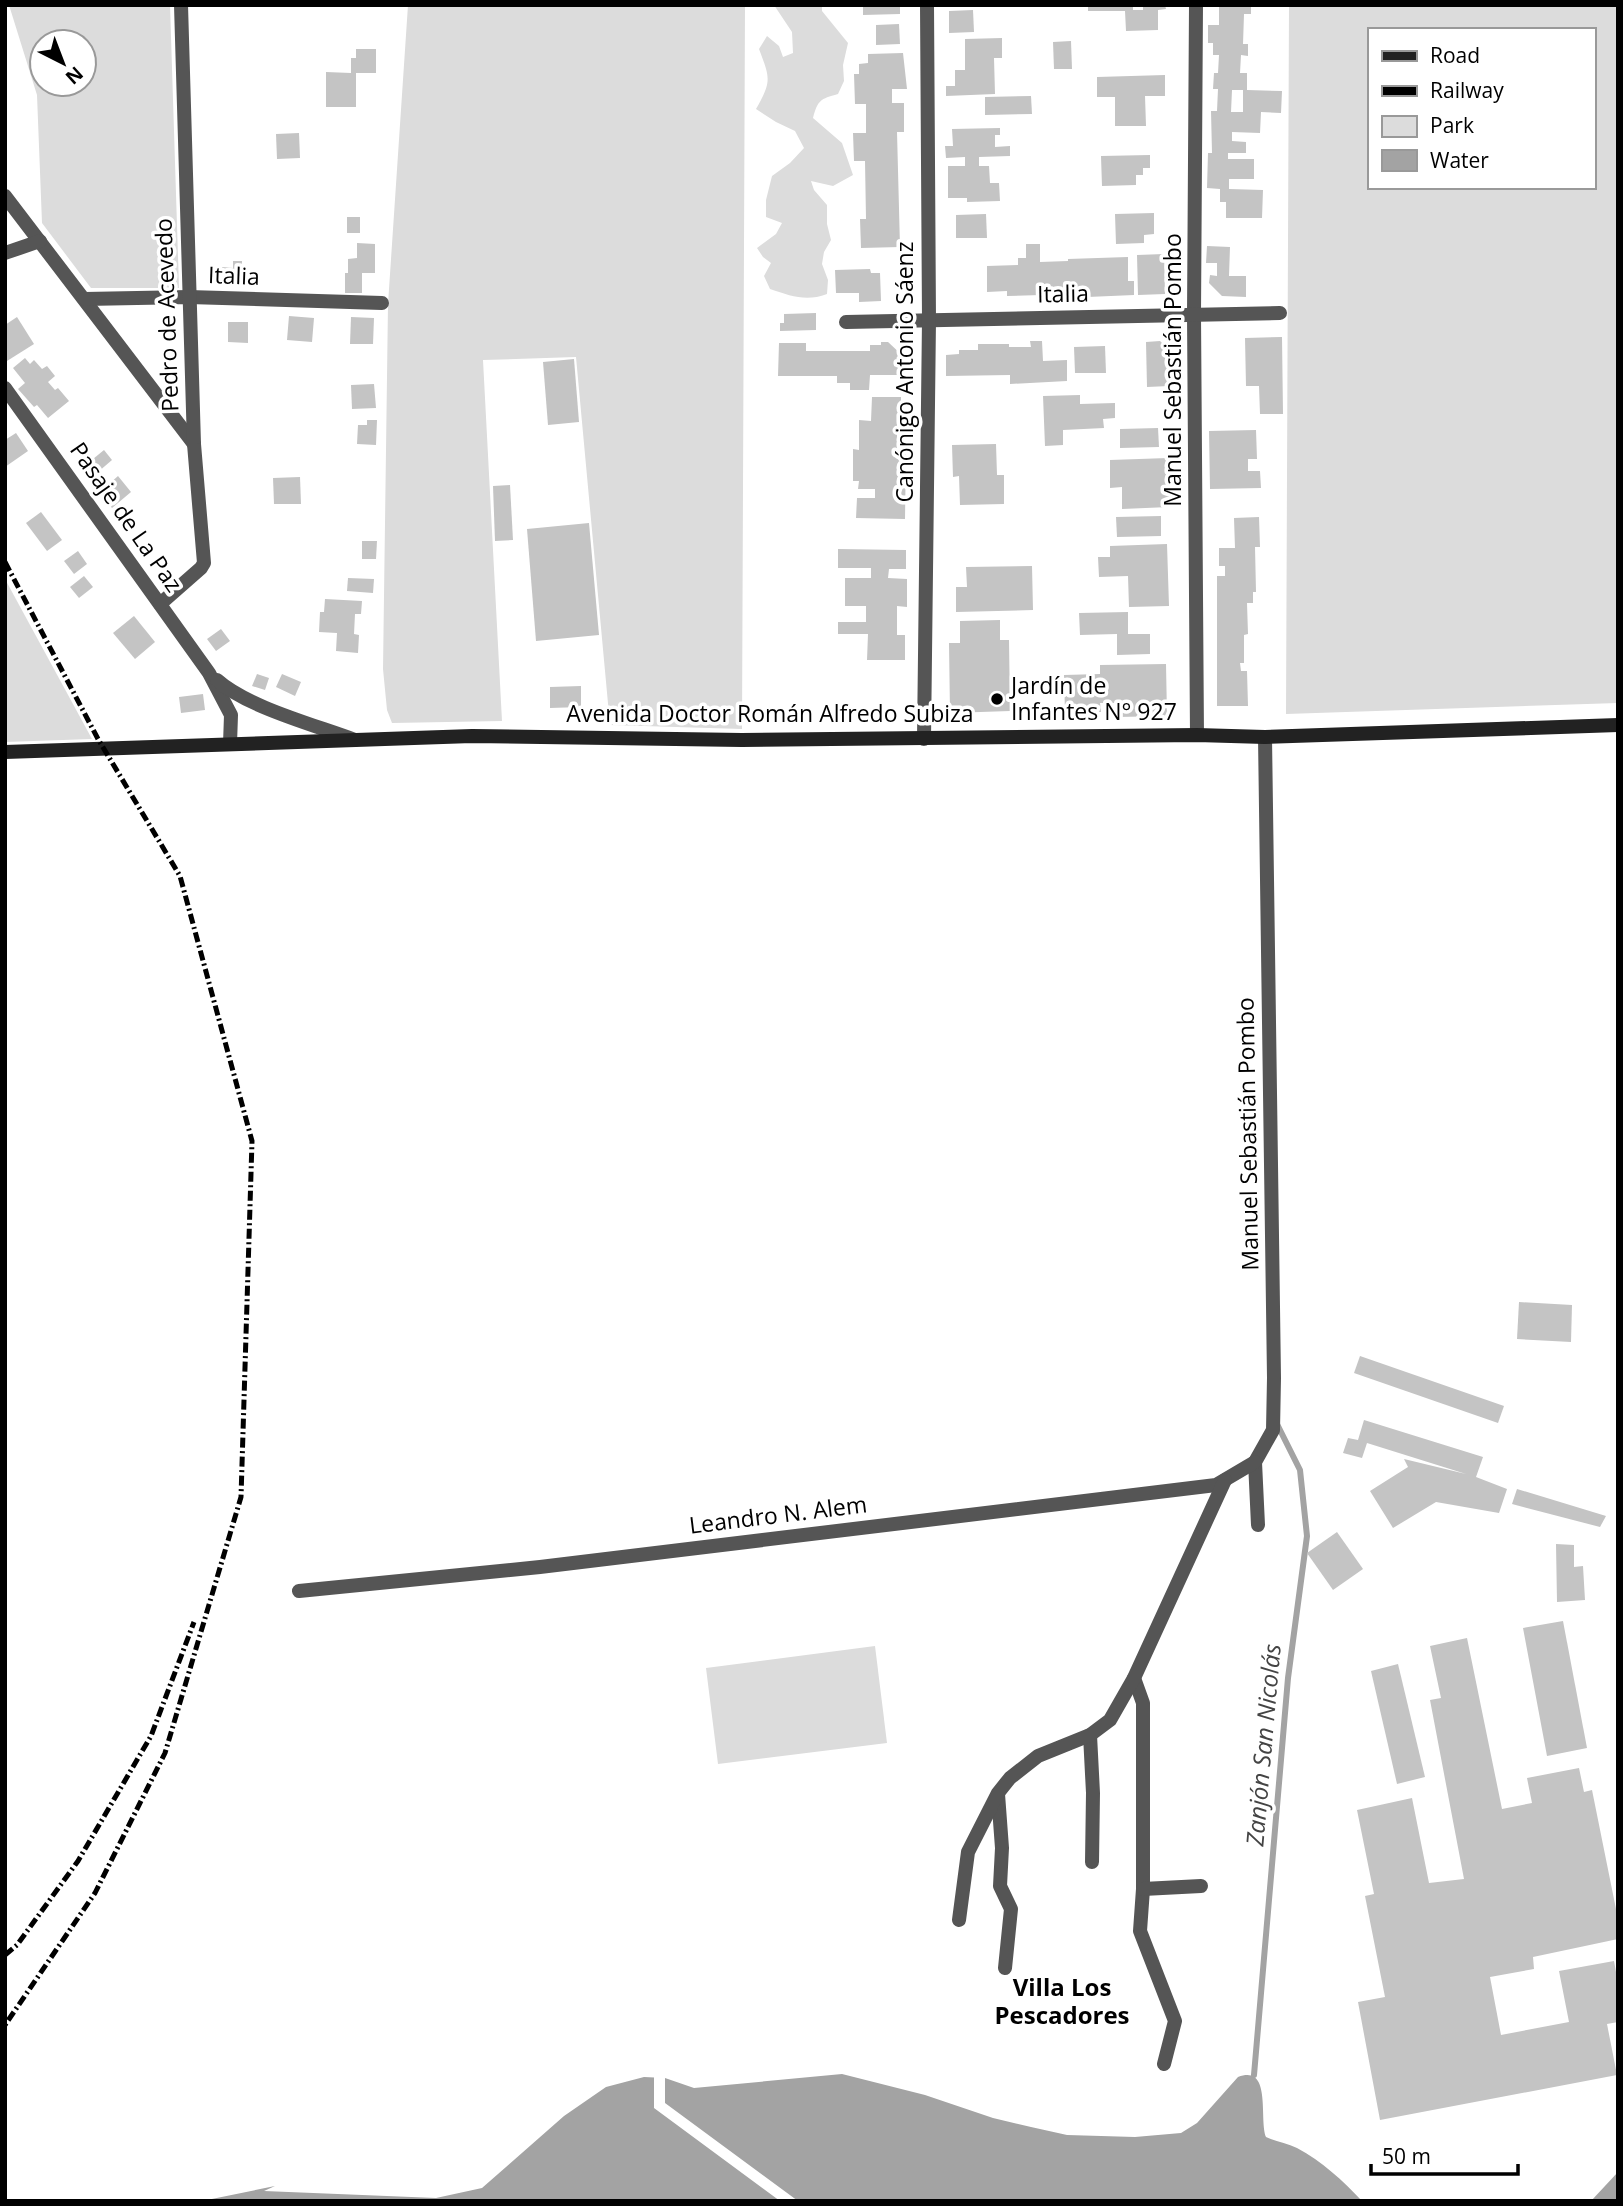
<svg xmlns="http://www.w3.org/2000/svg" width="1623" height="2206" font-family="'Open Sans',sans-serif">
<style>
.green{fill:#dcdcdc;fill-rule:evenodd}
.water{fill:#a3a3a3}
.pier{fill:#fff}
.lines{fill:none;stroke-linecap:round;stroke-linejoin:round}
.stream{stroke:#a3a3a3;stroke-width:6}
.building{fill:#c4c4c4;fill-rule:evenodd}
.street{stroke:#555;stroke-width:14}
.secondary{stroke:#222;stroke-width:14}
.rail{stroke:#000;stroke-width:5;stroke-dasharray:10 3.5 2 3.5;stroke-linecap:butt}
.poi-dot{fill:#000;stroke:#fff;stroke-width:2.5}
.labels{text-anchor:middle;stroke-width:7;stroke-linejoin:round;paint-order:stroke}
.street-label{font-size:23px;fill:#000;stroke:#fff}
.poi-label{font-size:23px;fill:#000;stroke:#fff;text-anchor:start}
.water-label{font-size:24px;font-style:italic;fill:#444;stroke:#fff}
.neighbourhood-label{font-size:24px;font-weight:bold;fill:#000;stroke:#fff}
</style>
<rect width="100%" height="100%" fill="#fff"/>
<g class="green">
<path d="M9,5H170L179,288H91L42,223L37,95ZM84,42V84H42V42Z"/>
<polygon points="408,5 745,5 742,729 610,725 576,357 483,360 502,721 392,723 387,710 383,669 388,304"/>
<path d="M774,5H822V11L848,43L843,65L844,81L838,94C820,99 818,100 813,118L842,143L853,175L833,186L811,181L814,190L827,205V224L831,240L824,252L822,264L828,280L827,294C806,302 791,296 770,289L764,276L771,263L763,257L757,248L776,234L782,223L766,217V200L772,176L790,163L804,148L795,131L776,122L756,109C772,81 770,78 759,49L767,36L779,46L783,57L793,53L792,32Z"/>
<path d="M1289,5H1618V703L1286,714ZM1369,30H1593V187H1369Z"/>
<polygon points="5,579 92,739 5,742"/>
<polygon points="875,1646 887,1743 718,1764 706,1668"/>
</g>
<g class="water">
<path d="M842,2074L925,2095L993,2118L1031,2127L1067,2135L1135,2137L1181,2133L1197,2123L1238,2077C1272,2064 1259,2118 1266,2137C1276,2142 1287,2143 1297,2148C1322,2161 1343,2181 1362,2201H202L275,2186L264,2191L436,2198L482,2188L564,2116L606,2087L644,2077L665,2078L694,2088Z"/>
<polygon points="1618,2172 1618,2201 1591,2201"/>
</g>
<polygon class="pier" points="654,2074 665,2075 665,2103 798,2201 780,2201 654,2108"/>
<g class="lines">
<polyline class="stream" points="1254,2075 1288,1678 1307,1536 1300,1470 1277,1424"/>
</g>
<g class="building">
<polygon points="863,5 900,5 900,14 863,15"/>
<polygon points="1088,5 1133,5 1133,10 1143,10 1143,5 1165,5 1166,9 1158,10 1158,30 1126,31 1125,11 1088,11"/>
<path d="M1219,5H1251V14H1244L1243,44H1248V56L1241,55L1240,73H1247V90L1282,91L1281,113L1261,112L1260,133L1232,132V141L1246,142V153H1228V159H1254V179H1229V189L1263,190L1262,218H1226V202H1220V189L1207,188L1208,153H1212L1211,111H1217L1218,89H1213L1214,73H1218L1219,55H1213V43H1208V25H1219ZM1232,90H1243V112H1231Z"/>
<polygon points="973,10 974,32 949,33 949,11"/>
<polygon points="899,24 900,44 876,45 876,25"/>
<polygon points="1002,38 1002,58 994,58 995,94 946,96 946,86 955,86 955,70 965,70 965,39"/>
<polygon points="1071,41 1072,69 1054,69 1053,42"/>
<polygon points="356,49 376,49 376,73 356,73 356,107 326,107 326,72 351,73 351,58 356,58"/>
<polygon points="903,53 907,89 892,89 892,103 904,103 904,132 897,132 900,247 861,248 860,219 866,219 865,161 854,161 853,133 866,133 866,104 855,104 854,74 859,74 859,64 868,63 868,54"/>
<polygon points="1165,75 1165,96 1145,96 1146,126 1115,126 1115,97 1097,97 1097,77"/>
<polygon points="1031,96 1032,114 985,115 985,97"/>
<polygon points="1000,128 1000,135 995,135 995,147 1010,146 1010,156 979,157 979,166 989,166 990,183 999,183 1000,201 967,202 967,198 948,198 948,166 965,166 965,157 946,158 945,146 953,146 952,129"/>
<polygon points="299,133 300,158 277,159 276,134"/>
<polygon points="1150,155 1150,168 1143,168 1143,175 1136,175 1136,185 1102,186 1101,156"/>
<polygon points="1154,213 1154,234 1144,235 1144,243 1116,244 1115,214"/>
<polygon points="986,214 987,238 956,238 956,215"/>
<rect x="347" y="217" width="13" height="16"/>
<polygon points="357,243 375,244 375,273 362,273 362,293 345,293 345,273 348,273 348,259 357,258"/>
<polygon points="1026,244 1040,244 1040,262 1068,261 1068,259 1128,257 1128,281 1134,281 1134,295 1041,299 1041,295 1007,296 1007,291 987,292 987,266 1018,265 1018,258 1026,258"/>
<polygon points="1207,246 1230,247 1229,276 1246,276 1246,297 1222,296 1209,283 1210,275 1217,276 1217,263 1206,263"/>
<polygon points="1164,254 1165,294 1138,295 1137,255"/>
<polygon points="233,261 242,261 242,274 246,274 246,283 222,283 222,267 233,268"/>
<polygon points="870,269 871,273 880,273 881,301 859,302 859,293 836,293 835,270"/>
<polygon points="816,313 816,330 780,331 780,323 784,323 784,314"/>
<polygon points="289,316 314,318 312,342 287,340"/>
<polygon points="17,317 34,344 7,361 5,325"/>
<polygon points="351,317 374,318 373,344 350,344"/>
<polygon points="228,322 248,322 248,343 228,342"/>
<polygon points="1282,337 1283,414 1260,414 1259,386 1246,386 1245,338"/>
<polygon points="1030,341 1042,341 1043,361 1067,360 1067,381 1010,384 1010,375 946,376 946,355 959,354 959,350 978,350 978,344 1009,344 1009,347 1031,347"/>
<polygon points="1160,341 1168,349 1169,386 1147,387 1146,342"/>
<polygon points="881,342 888,342 903,356 903,375 870,375 869,390 850,390 850,383 837,383 837,376 778,376 779,343 806,343 806,351 870,351 870,345 881,345"/>
<polygon points="1105,346 1106,373 1075,373 1074,347"/>
<polygon points="25,358 30,364 34,360 42,369 47,366 55,376 48,382 55,390 58,388 69,401 48,418 37,405 34,407 18,389 25,383 13,368"/>
<polygon points="574,359 579,422 548,425 543,362"/>
<polygon points="374,384 376,408 352,409 351,385"/>
<polygon points="1080,395 1080,404 1115,403 1115,418 1103,419 1104,428 1063,430 1063,445 1045,446 1043,396"/>
<polygon points="872,397 901,397 901,421 897,421 897,450 906,450 905,519 856,518 857,498 875,498 875,489 858,489 859,481 853,481 853,449 859,450 859,420 871,421"/>
<polygon points="367,420 377,420 376,445 357,444 358,425 367,425"/>
<polygon points="1158,428 1159,447 1120,448 1120,429"/>
<polygon points="1256,430 1257,459 1248,459 1248,471 1260,471 1261,488 1210,489 1209,431"/>
<polygon points="16,433 28,451 5,467 5,440"/>
<polygon points="996,444 997,475 1004,475 1004,504 960,505 959,476 953,477 952,445"/>
<polygon points="104,450 112,460 91,478 82,468"/>
<polygon points="1168,458 1169,507 1122,509 1122,487 1110,488 1110,460"/>
<polygon points="118,476 131,492 112,508 99,493"/>
<polygon points="300,477 301,504 274,504 273,478"/>
<polygon points="510,485 513,540 495,541 493,486"/>
<polygon points="41,512 62,540 47,551 26,523"/>
<polygon points="1161,516 1161,536 1117,537 1116,517"/>
<polygon points="1259,517 1260,547 1255,547 1256,592 1253,592 1253,603 1247,603 1248,634 1244,635 1244,663 1240,663 1241,671 1247,671 1248,706 1217,706 1217,576 1225,576 1225,566 1219,566 1219,548 1235,548 1234,518"/>
<polygon points="589,523 599,635 536,641 527,529"/>
<polygon points="362,541 377,541 376,559 362,559"/>
<polygon points="1167,544 1169,606 1129,607 1128,576 1099,577 1098,557 1110,557 1110,546"/>
<polygon points="838,549 906,550 906,569 889,569 888,578 907,579 907,607 897,606 897,635 905,635 905,660 867,660 868,634 838,634 838,622 866,622 866,606 845,606 845,578 871,578 871,568 838,568"/>
<polygon points="78,551 87,564 74,574 64,561"/>
<polygon points="1032,566 1033,610 956,612 956,587 967,587 966,567"/>
<polygon points="84,576 93,587 79,598 70,587"/>
<polygon points="348,578 374,579 373,593 347,591"/>
<polygon points="325,599 362,601 361,614 355,614 354,634 359,635 358,653 336,651 337,633 319,632 320,612 324,612"/>
<polygon points="1128,612 1128,634 1150,634 1150,654 1117,655 1117,634 1080,635 1079,613"/>
<polygon points="134,616 155,642 135,659 113,633"/>
<polygon points="1000,620 1000,640 1009,640 1010,711 950,713 949,643 960,643 960,621"/>
<polygon points="221,629 230,641 216,651 207,639"/>
<polygon points="1166,664 1167,716 1118,717 1118,703 1100,703 1101,712 1065,713 1064,675 1100,674 1100,665"/>
<polygon points="257,674 269,678 265,690 252,686"/>
<polygon points="282,674 301,682 295,696 276,687"/>
<polygon points="581,686 581,707 550,708 550,687"/>
<polygon points="203,694 205,710 181,713 179,697"/>
<polygon points="1519,1302 1572,1305 1571,1342 1517,1339"/>
<polygon points="1360,1356 1504,1406 1498,1423 1354,1373"/>
<polygon points="1364,1420 1483,1457 1476,1477 1507,1489 1499,1513 1436,1502 1393,1528 1370,1491 1408,1467 1404,1459 1466,1474 1367,1443 1362,1458 1343,1453 1348,1438 1358,1440"/>
<polygon points="1517,1489 1606,1516 1600,1527 1512,1504"/>
<polygon points="1337,1532 1363,1569 1333,1590 1307,1553"/>
<polygon points="1556,1544 1574,1545 1574,1567 1583,1566 1585,1600 1557,1602"/>
<polygon points="1563,1621 1587,1748 1547,1756 1523,1628"/>
<polygon points="1467,1638 1502,1809 1532,1803 1527,1778 1579,1768 1584,1792 1592,1790 1618,1919 1618,1939 1533,1957 1534,1969 1490,1977 1501,2035 1569,2022 1559,1971 1614,1961 1618,1983 1618,2022 1607,2024 1617,2075 1380,2120 1358,2002 1385,1997 1365,1896 1374,1894 1357,1810 1412,1798 1429,1883 1464,1879 1430,1700 1441,1698 1430,1646"/>
<polygon points="1398,1664 1425,1777 1397,1784 1371,1671"/>
</g>
<g class="lines">
<g class="street">
<polyline points="1196,5 1194,315 1197,735"/>
<polyline points="5,196 194,444"/>
<polyline points="5,253 40,241"/>
<polyline points="85,299 189,297 382,303"/>
<polyline points="846,322 1280,313"/>
<polyline points="5,388 209,673 231,715 230,744"/>
<polyline points="160,604 201,568 204,563 194,444 181,5"/>
<path d="M217,680C247,707 315,725 355,740"/>
<polyline points="924,739 929,320 927,5"/>
<polyline points="1258,1525 1255,1462 1273,1430 1274,1378 1265,737"/>
<polyline points="299,1591 540,1567 1216,1485 1255,1462"/>
<polyline points="1134,1678 1143,1703 1143,1889 1140,1931 1175,2021 1164,2064"/>
<polyline points="1090,1735 1093,1793 1092,1862"/>
<polyline points="998,1794 1002,1848 1000,1886 1011,1909 1005,1968"/>
<polyline points="1143,1889 1201,1886"/>
<polyline points="959,1920 968,1852 998,1793 1010,1778 1038,1756 1090,1735 1110,1720 1134,1678 1225,1480"/>
</g>
<polyline class="secondary" points="5,752 472,736 742,740 1197,735 1265,737 1618,725"/>
<g class="rail">
<polyline points="5,562 98,739 180,876 252,1141 241,1497 165,1753 95,1893 5,2025"/>
<polyline points="5,1955 17,1945 78,1861 151,1736 194,1622"/>
</g>
</g>
<circle class="poi-dot" cx="997" cy="699" r="7"/>
<g class="labels">
<g class="street-label">
<text transform="translate(234 276) rotate(2)" y="8">Italia</text>
<text transform="translate(1063 294) rotate(-1)" y="8">Italia</text>
<text transform="translate(167 315) rotate(-92)" y="8">Pedro de Acevedo</text>
<text transform="translate(1173 370) rotate(-90)" y="8">Manuel Sebastián Pombo</text>
<text transform="translate(905 372) rotate(-90)" y="8">Canónigo Antonio Sáenz</text>
<text transform="translate(126 517) rotate(55)" y="8">Pasaje de La Paz</text>
<text x="770" y="722">Avenida Doctor Román Alfredo Subiza</text>
<text transform="translate(1248 1134) rotate(-91)" y="8">Manuel Sebastián Pombo</text>
<text transform="translate(778 1515) rotate(-7)" y="8">Leandro N. Alem</text>
</g>
<g class="poi-label">
<text x="1011" y="694">Jardín de<tspan x="1011" dy="26">Infantes N° 927</tspan></text>
</g>
<g class="water-label">
<text transform="translate(1264 1745) rotate(-85)" y="8">Zanjón San Nicolás</text>
</g>
<g class="neighbourhood-label">
<text x="1062" y="1996">Villa Los<tspan x="1062" dy="28">Pescadores</tspan></text>
</g>
</g>
<rect width="1623" height="2206" fill="none" stroke="#000000" stroke-width="14"/>
<rect x="1368" y="28" width="228" height="161" fill="#ffffff" stroke="#999999" stroke-width="2"/>
<rect x="1382" y="51" width="35" height="10" fill="#222222" stroke="#999999" stroke-width="2"/>
<text x="1430" y="63" font-size="21" fill="#000000">Road</text>
<rect x="1382" y="86" width="35" height="10" fill="#000000" stroke="#999999" stroke-width="2"/>
<text x="1430" y="98" font-size="21" fill="#000000">Railway</text>
<rect x="1382" y="116" width="35" height="21" fill="#dcdcdc" stroke="#999999" stroke-width="2"/>
<text x="1430" y="133" font-size="21" fill="#000000">Park</text>
<rect x="1382" y="150" width="35" height="21" fill="#a3a3a3" stroke="#999999" stroke-width="2"/>
<text x="1430" y="168" font-size="21" fill="#000000">Water</text>
<g transform="translate(63 63) rotate(138)"><circle r="33" fill="#ffffff" stroke="#999999" stroke-width="2"/>
<path d="M0-5L12 26L0 18L-12 26Z" fill="#000000"/>
<text y="-10" font-size="19" font-weight="bold" text-anchor="middle" fill="#000000">N</text>
</g>
<path d="M1371 2164v10h147v-10" fill="none" stroke="#000000" stroke-width="3.5"/>
<text x="1382" y="2164" font-size="21" fill="#000000" stroke="#ffffff" stroke-width="5" paint-order="stroke">50 m</text>
</svg>
